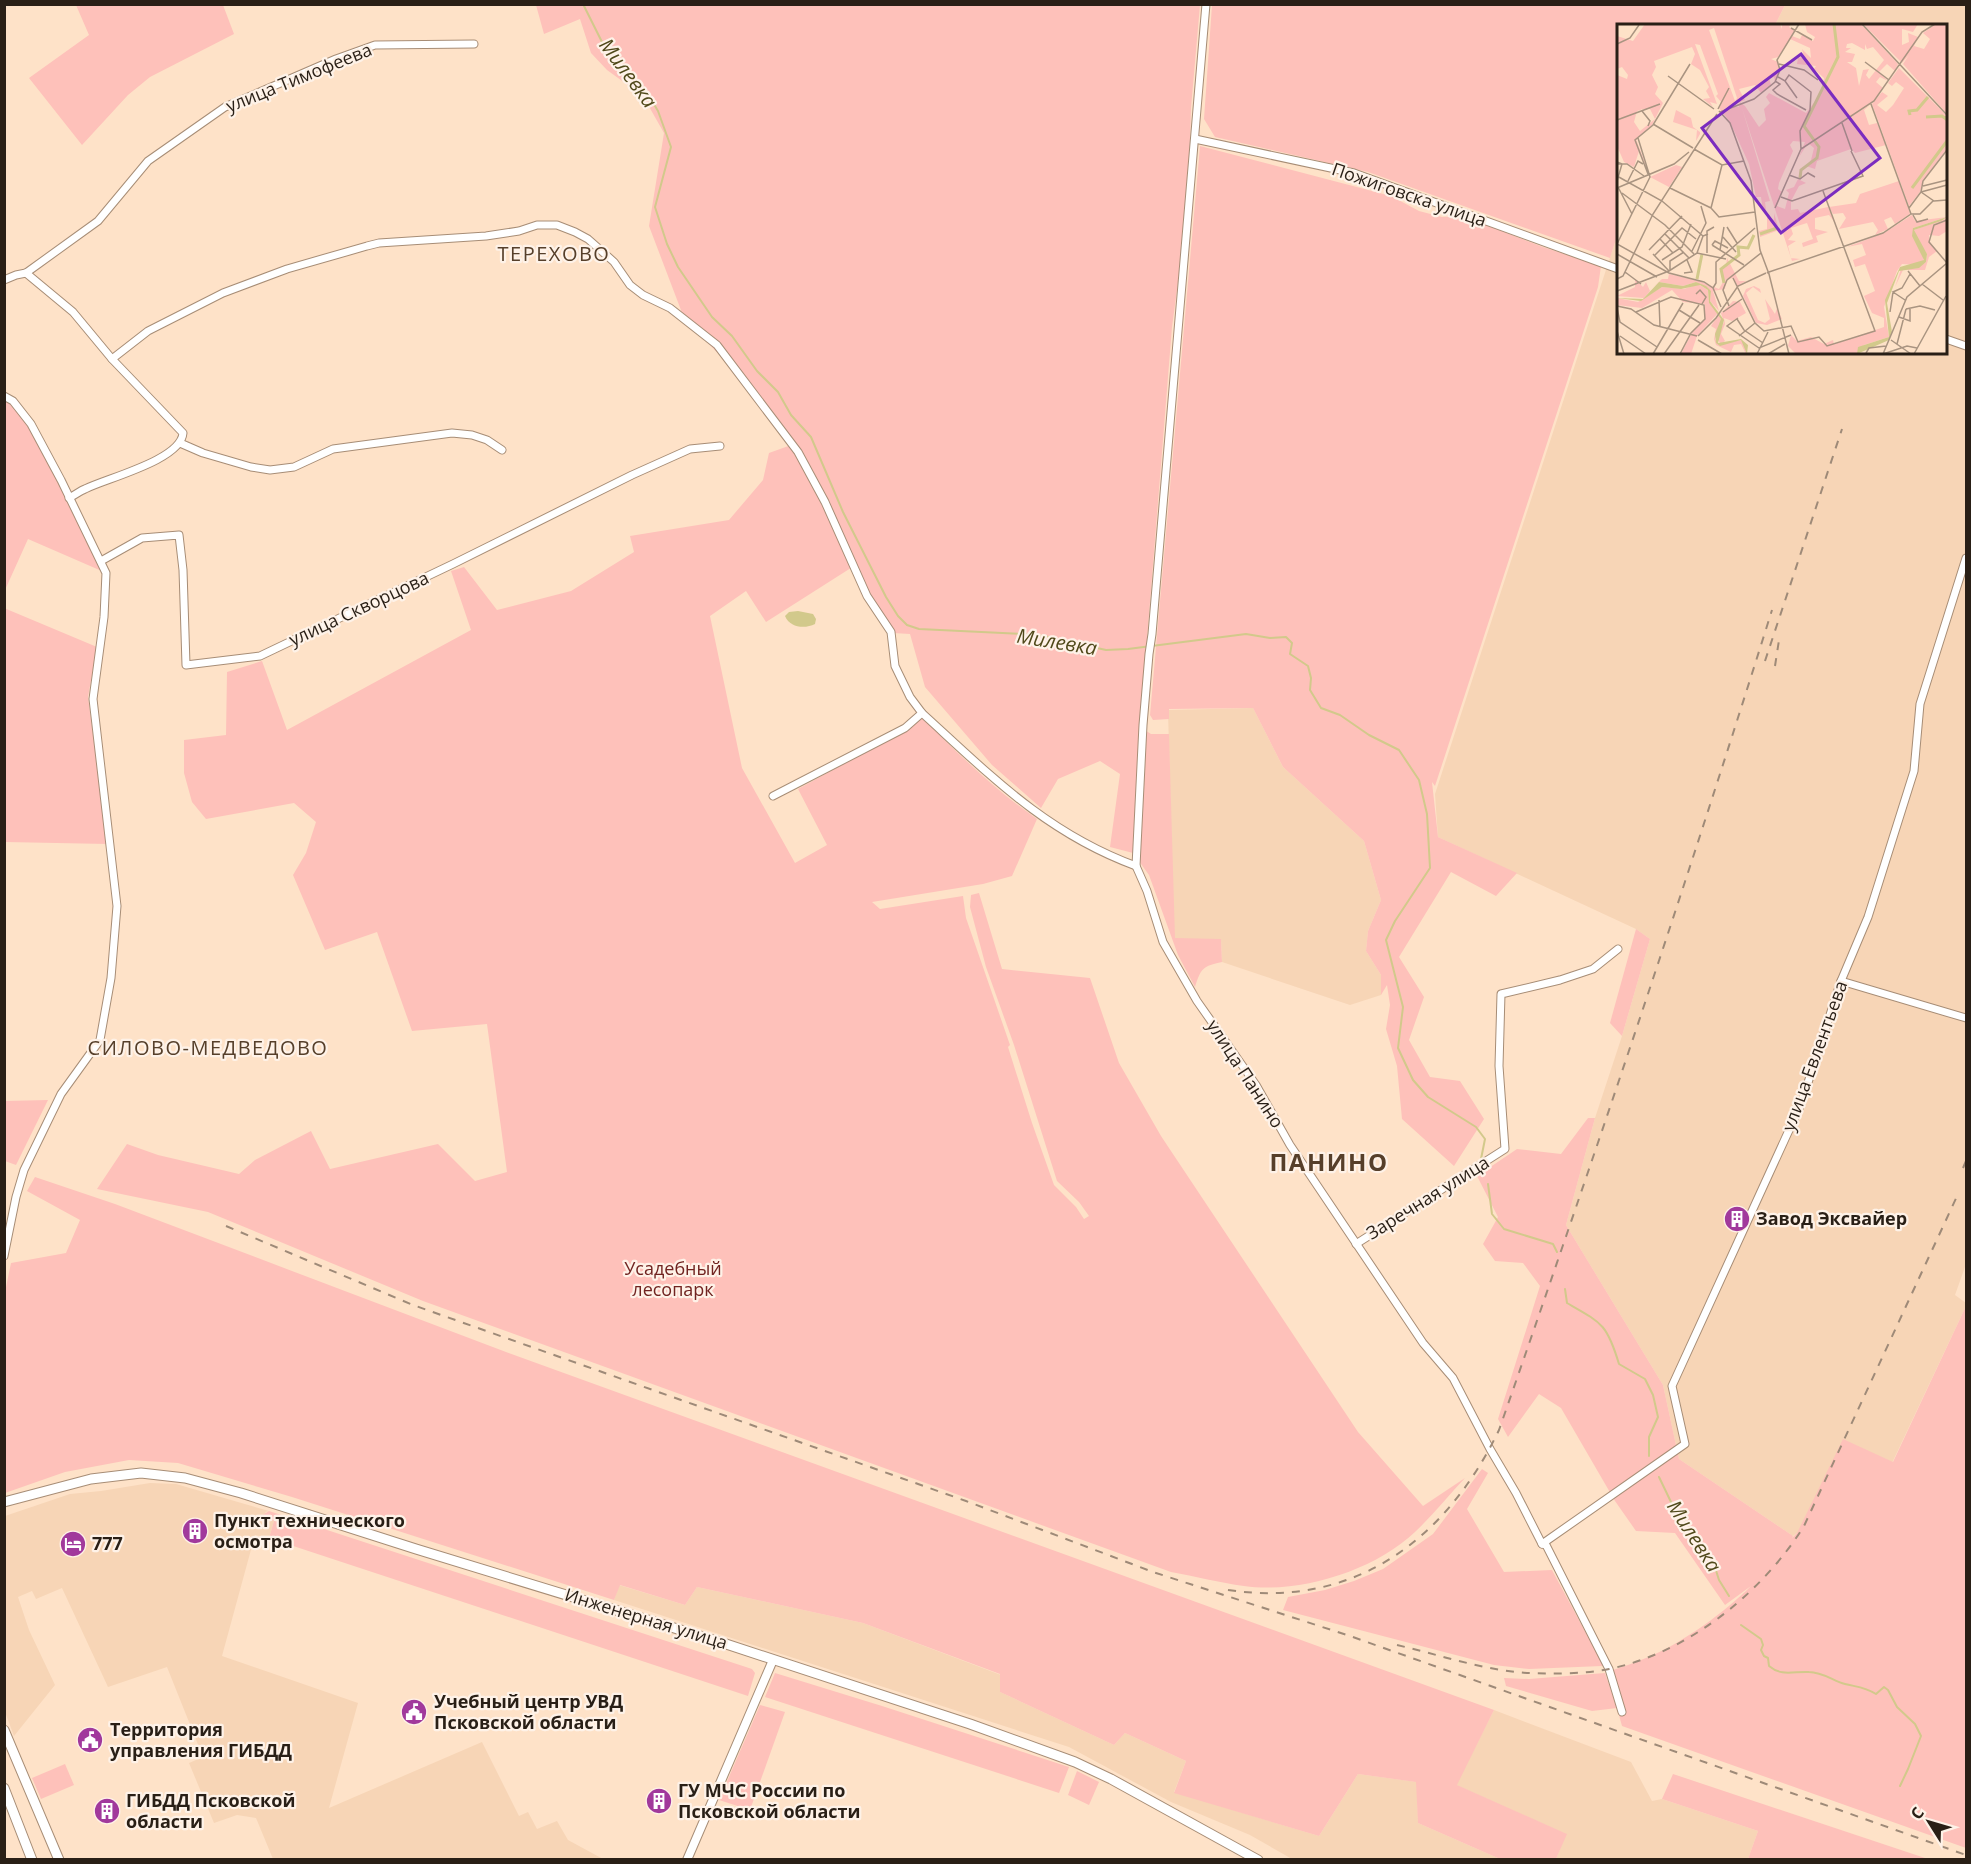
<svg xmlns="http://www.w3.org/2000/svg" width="1971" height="1864" font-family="'Open Sans',sans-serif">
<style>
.built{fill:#f7d5b6}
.green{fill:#fec1ba}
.water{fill:#d2c98b}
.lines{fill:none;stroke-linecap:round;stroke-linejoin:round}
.stream{stroke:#d2c98b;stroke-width:2}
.minor-casing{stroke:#a78d76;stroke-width:9}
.tertiary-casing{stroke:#a78d76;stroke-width:10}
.secondary-casing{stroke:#a78d76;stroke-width:11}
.minor{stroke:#fff;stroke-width:7}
.tertiary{stroke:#fff;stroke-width:8}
.secondary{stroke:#fff;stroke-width:9}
.rail{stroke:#9e8a78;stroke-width:2;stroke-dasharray:8 8;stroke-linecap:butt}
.labels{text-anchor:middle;stroke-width:4.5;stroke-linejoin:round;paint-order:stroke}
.street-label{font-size:18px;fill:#291f16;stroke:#fef2e8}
.poi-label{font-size:18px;font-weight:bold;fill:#291f16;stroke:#fef2e8;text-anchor:start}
.park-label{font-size:18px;fill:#712320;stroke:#fef2e8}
.water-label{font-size:20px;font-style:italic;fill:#50491a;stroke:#fef2e8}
.neighbourhood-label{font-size:20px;letter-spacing:1.5px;fill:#563f2a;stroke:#fef2e8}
.district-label{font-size:24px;font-weight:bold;letter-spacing:1.5px;fill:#563f2a;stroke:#fef2e8}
.inset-river{fill:none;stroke:#d2c98b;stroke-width:3}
.inset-road{fill:none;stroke:#a99481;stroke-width:1.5}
.view{fill:#7b2cbf;fill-opacity:0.15;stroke:#7b2cbf;stroke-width:3}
.inset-edge{fill:none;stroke:#291f16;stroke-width:3}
</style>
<rect width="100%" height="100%" fill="#fee2c8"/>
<g class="built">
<polygon points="1785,5 1966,5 1966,1264 1955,1295 1966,1303 1966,1306 1892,1463 1793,1536 1679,1459 1663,1385 1566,1225 1595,1118 1622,1036 1650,939 1636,929 1438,837 1435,794 1618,233 1618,352 1946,352 1946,26 1775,25"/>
<polygon points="1253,708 1283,767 1364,841 1381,900 1368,931 1366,951 1381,975 1381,995 1350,1005 1222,962 1221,939 1174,939 1168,710"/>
<polygon points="150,1483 176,1484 269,1511 265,1512 274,1521 269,1538 255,1535 222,1656 358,1703 329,1808 482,1742 519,1816 528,1812 537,1829 557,1821 568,1840 603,1859 273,1859 256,1818 237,1815 214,1823 189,1763 203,1757 167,1667 108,1687 62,1588 36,1599 32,1591 18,1597 29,1630 55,1685 14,1736 5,1712 5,1516 70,1494 101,1491"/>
<polygon points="619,1585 685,1605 697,1587 863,1623 1001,1675 1000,1692 1114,1745 1125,1733 1186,1761 1174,1792 1319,1836 1358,1774 1417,1782 1418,1823 1500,1859 1292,1859 1250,1835 1171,1802 1069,1747 614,1600"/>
<polygon points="1494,1710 1631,1762 1652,1801 1662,1799 1758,1831 1748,1859 1556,1859 1566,1834 1456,1785"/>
</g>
<g class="green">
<polygon points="76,5 223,5 234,34 150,77 128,95 82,145 29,78 89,35"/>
<path d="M536,5H1200L1191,108L1188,208L1172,327L1140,727L1151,734H1169L1175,938L1221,939L1222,962C1203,966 1201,968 1195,987L1178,955L1149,875L1133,853L1110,847L1120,774L1100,761L1058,779L1041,808L992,765L925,687L910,634L893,633L866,593L854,566L766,622L746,591L710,616L742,768L795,863L827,845L798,789L891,738L922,717C957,753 995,790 1037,819L1012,876L983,884L872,902L880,909L963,896L966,918L1010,1045L1008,1047L1032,1123L1054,1185L1076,1207L1084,1219L1089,1216L1079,1202L1057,1181L1014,1045L986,967L970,907L971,895L979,893L1002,969L1090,978L1119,1063L1161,1136L1358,1432L1423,1506L1465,1478C1448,1496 1433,1515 1415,1532C1374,1571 1299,1594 1244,1586C1220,1583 1195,1576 1171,1572L423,1301L208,1212L97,1189L127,1144L158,1155L239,1174L255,1160L311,1131L330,1169L438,1144L475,1181L507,1172L487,1024L412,1031L377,932L325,950L293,875L306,853L316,822L294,803L206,819L192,802L184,773V740L226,735L227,672L262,661L287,730L471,630L451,571L464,567L497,610L571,591L634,552L630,536L729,520L763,480L769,453L794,444L733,369L684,318L649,226L664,133L643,96L607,70L591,53L580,19L544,34Z"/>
<polygon points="1212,5 1212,4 1785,5 1775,25 1618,26 1618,233 1610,258 1368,172 1215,137 1204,119"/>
<polygon points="1200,146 1391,196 1419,211 1442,217 1463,216 1543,247 1601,266 1598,287 1435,786 1432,782 1438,837 1517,873 1496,896 1451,872 1399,957 1424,997 1409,1040 1430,1077 1460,1081 1484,1119 1454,1166 1402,1119 1397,1066 1386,1029 1390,1005 1387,985 1381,995 1381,975 1366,951 1368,931 1381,900 1364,841 1283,767 1253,708 1169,709 1169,719 1153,720 1150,715"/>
<polygon points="5,397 33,427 104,572 28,539 5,590"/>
<polygon points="4,608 97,647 88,697 108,844 5,842"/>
<polygon points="1636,929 1650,939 1622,1036 1610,1023"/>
<polygon points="48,1100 16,1165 5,1161 5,1101"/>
<path d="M1588,1118H1595L1566,1225L1663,1385L1679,1459L1793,1536L1792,1538L1797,1533L1843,1439L1893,1462L1966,1306V1848L1622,1726L1617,1708L1592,1711L1506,1686L1504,1678L1529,1679L1605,1673L1616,1705L1607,1672C1622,1667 1637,1662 1651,1656C1685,1641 1725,1612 1751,1586L1725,1605L1675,1533L1636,1531L1615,1501L1561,1408L1539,1394L1508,1437L1498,1419L1540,1286L1523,1263L1495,1261L1483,1244L1498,1217L1477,1176L1517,1149L1561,1154Z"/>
<polygon points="35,1177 115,1204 506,1352 1494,1710 1457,1785 1567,1834 1556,1859 1500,1859 1418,1823 1416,1782 1358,1774 1319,1836 1174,1793 1186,1761 1125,1733 1114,1745 1000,1692 1000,1674 863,1623 697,1587 685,1605 620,1585 614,1600 292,1497 178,1463 129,1460 65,1472 5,1493 4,1297 11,1263 66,1253 80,1220 27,1191"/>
<polygon points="1482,1469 1488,1473 1467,1509 1504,1572 1552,1570 1602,1663 1602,1666 1529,1669 1494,1665 1283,1610 1288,1597 1325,1590 1354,1581 1383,1569 1433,1534"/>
<polygon points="269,1511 752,1669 755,1673 748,1696 269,1538 274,1521 261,1516"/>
<polygon points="775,1673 882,1706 1069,1767 1059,1793 765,1697"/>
<polygon points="760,1705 785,1712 750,1810 719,1800"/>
<polygon points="65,1764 74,1785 41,1799 32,1778"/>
<polygon points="1077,1771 1099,1782 1089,1805 1068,1795"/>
<polygon points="1673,1774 1925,1858 1925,1859 1748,1859 1758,1831 1662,1799"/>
</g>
<path class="water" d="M798,611L813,614L816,619L815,624C805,629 790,628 785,616L789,612Z"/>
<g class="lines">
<g class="stream">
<polyline points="583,4 606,50 623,72 646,91 658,111 671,147 655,207 667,244 678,267 712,317 732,336 757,371 778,392 791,415 811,437 843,512 886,597 898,616 907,625 919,629 1022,634 1044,636 1106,650 1128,649 1246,634 1270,638 1286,637 1292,643 1290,654 1308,666 1311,678 1310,690 1321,708 1340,715 1369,735 1399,750 1419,780 1427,814 1430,868 1395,921 1386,940 1403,1007 1398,1048 1413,1080 1428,1097 1476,1127 1485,1139 1481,1159"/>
<polyline points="1488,1184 1492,1214 1504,1229 1553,1244 1557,1252"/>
<path d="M1565,1289L1567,1303C1602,1323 1607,1324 1619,1364L1645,1379L1653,1395L1658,1417L1649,1437V1456"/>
<polyline points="1659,1477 1671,1502 1713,1561 1719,1580 1729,1596"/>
<path d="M1741,1625L1761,1639L1763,1645L1761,1650L1764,1656L1768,1658L1769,1666C1782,1677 1794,1671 1809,1672C1823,1672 1833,1681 1845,1684C1857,1687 1865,1687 1876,1694L1884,1687L1888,1690L1897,1707L1915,1724L1921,1736L1908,1769L1900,1786"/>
</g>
<g class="minor-casing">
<g id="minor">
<polyline points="1206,4 1152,634 1149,654 1143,725 1136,866 1147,891 1163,942 1197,1001 1256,1085 1290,1145 1423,1343 1453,1378 1490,1449 1516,1493 1542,1544 1546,1545 1609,1669 1622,1712"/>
<polyline points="1195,139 1354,173 1618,269"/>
<polyline points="26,273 73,312 112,359"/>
<polyline points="4,280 16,275 26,273 98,221 148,161 225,107 336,59 375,45 474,44"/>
<polyline points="1946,339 1966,346"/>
<polyline points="4,396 13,401 31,424 61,480 106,573 104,617 93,699 117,906 111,978 100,1040 61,1094 24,1170 16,1197 4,1256"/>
<polyline points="180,443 203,453 251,467 270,470 294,467 333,449 452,433 472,435 487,440 502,450"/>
<path d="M69,498C75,495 80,491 85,489C107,478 181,460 183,433L112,359L148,331L223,293L287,269L367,246L379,243L486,236L519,231L537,225H557L575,232L588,239L614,262L630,285L643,295L670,308L717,345L798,452L825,502L867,596L891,632L895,666L910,697L922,713C990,775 1046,833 1136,866"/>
<polyline points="101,561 142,538 179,535 183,570 186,665 260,656 453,564 632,475 690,449 720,446"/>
<polyline points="773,796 905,728 922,713"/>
<polyline points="1841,981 1966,1018"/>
<polyline points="1356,1244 1505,1149 1499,1066 1501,994 1560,980 1593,969 1618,949"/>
<polyline points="1542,1544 1685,1444 1672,1386 1801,1104 1841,981 1868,917 1914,771 1920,704 1966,558"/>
</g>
</g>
<g class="tertiary-casing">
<polyline id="tertiary" points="687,1860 773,1660"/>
</g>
<g class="secondary-casing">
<g id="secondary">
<polyline points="4,1502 91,1479 141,1473 185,1478 241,1493 416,1549 720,1642 970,1724 1075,1762 1111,1779 1258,1860"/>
<polyline points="4,1730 59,1860"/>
<polyline points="4,1788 32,1860"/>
</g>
</g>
<use href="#minor" class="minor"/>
<use href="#tertiary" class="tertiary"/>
<use href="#secondary" class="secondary"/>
<g class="rail">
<polyline points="1765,661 1842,429"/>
<polyline points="1775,666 1779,640"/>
<polyline points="1963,1168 1966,1161"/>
<polyline points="226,1226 413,1305 966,1501 1153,1572 1350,1636 1966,1855"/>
<path d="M1228,1590C1354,1609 1446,1540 1499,1430C1594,1158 1686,885 1772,610"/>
<path d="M1397,1645C1440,1655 1483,1670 1527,1673C1551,1674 1585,1674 1609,1669C1688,1653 1762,1593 1804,1526L1959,1192"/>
</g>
</g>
<defs>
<g id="building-disc" transform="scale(1.35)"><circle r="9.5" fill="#a1399c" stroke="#fef2e8"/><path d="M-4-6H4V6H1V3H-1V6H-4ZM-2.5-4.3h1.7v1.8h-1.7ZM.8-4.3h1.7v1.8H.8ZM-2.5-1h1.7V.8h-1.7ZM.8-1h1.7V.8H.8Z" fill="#fff"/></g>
<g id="hotel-disc" transform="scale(1.35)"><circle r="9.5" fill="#a1399c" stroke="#fef2e8"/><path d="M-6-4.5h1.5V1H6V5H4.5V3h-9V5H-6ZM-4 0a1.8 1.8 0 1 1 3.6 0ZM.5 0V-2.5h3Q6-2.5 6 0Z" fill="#fff"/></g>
<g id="civic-disc" transform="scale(1.35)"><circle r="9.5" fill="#a1399c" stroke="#fef2e8"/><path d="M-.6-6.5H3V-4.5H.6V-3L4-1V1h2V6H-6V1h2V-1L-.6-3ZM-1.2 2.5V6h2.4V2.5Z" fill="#fff"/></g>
</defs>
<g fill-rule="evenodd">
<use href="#building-disc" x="1737" y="1219"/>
<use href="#building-disc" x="195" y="1531"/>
<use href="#hotel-disc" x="73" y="1544"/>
<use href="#civic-disc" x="414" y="1712"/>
<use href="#civic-disc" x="90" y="1740"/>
<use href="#building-disc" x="659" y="1801"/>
<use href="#building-disc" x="107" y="1811"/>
</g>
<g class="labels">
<g class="street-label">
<text transform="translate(299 78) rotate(-22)" y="6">улица Тимофеева</text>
<text transform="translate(1409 195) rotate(19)" y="6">Пожиговска улица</text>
<text transform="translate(359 609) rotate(-25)" y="6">улица Скворцова</text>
<text transform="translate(1815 1056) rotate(-70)" y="6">улица Евлентьева</text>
<text transform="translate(1245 1074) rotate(57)" y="6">улица Панино</text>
<text transform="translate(1428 1198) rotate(-32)" y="6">Заречная улица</text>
<text transform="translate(646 1619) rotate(17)" y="6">Инженерная улица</text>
</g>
<g class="poi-label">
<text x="1756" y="1225">Завод Эксвайер</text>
<text x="214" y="1527">Пункт технического<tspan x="214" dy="21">осмотра</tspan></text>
<text x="92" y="1550">777</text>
<text x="434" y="1708">Учебный центр УВД<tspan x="434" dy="21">Псковской области</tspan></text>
<text x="110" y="1736">Территория<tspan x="110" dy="21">управления ГИБДД</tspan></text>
<text x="678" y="1797">ГУ МЧС России по<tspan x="678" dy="21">Псковской области</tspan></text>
<text x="126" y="1807">ГИБДД Псковской<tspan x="126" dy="21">области</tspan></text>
</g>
<g class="park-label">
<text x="673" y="1275">Усадебный<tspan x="673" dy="21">лесопарк</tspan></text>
</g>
<g class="water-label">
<text transform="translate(628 73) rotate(53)" y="7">Милевка</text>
<text transform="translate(1057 642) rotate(9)" y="7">Милевка</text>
<text transform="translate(1694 1536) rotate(57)" y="7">Милевка</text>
</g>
<g class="neighbourhood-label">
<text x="554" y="261">ТЕРЕХОВО</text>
<text x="208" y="1055">СИЛОВО-МЕДВЕДОВО</text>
</g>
<g class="district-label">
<text x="1329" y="1171">ПАНИНО</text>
</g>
</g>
<g transform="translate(1617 24)">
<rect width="330" height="330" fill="#fee2c8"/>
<path d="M28,0H163L165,5V0H174L172,3L178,7L175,12L183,15L185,11L196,17L198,13L190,8L188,0H244L281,40L278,47L270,40L262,48L271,57L263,53L259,58L266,64L256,78L238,90L253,81L247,86L252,101L260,99L269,121L238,129L234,125L200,137L198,145L189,142L180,153L194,136L197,124L191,119L182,133L188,118L176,117L173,121L176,127L162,159L161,165L165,168L160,182L168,185L172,169L169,166L177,163L181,155L189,159L182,162L174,177V186L181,185L183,189L211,183L219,200L212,191L198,194V205L211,208L199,212L201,218L186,223L185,219L196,215L190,199L174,204L176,210L171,216L179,217L171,222L174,234L183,235L175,237L125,84L153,177L148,178L149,186L146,187L144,173H139L132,140L113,98L102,84L104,78L99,72L101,70L83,21L78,20L100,80L93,78L96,83L86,75L93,74L89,67L92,63L83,46L74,40L78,30L75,23L37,37L39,43L35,51L41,63L38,70L46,79L35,101L19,115L32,149L22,127L17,143L7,138L0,122V51L10,55L11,51L5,43L0,45V12L16,17ZM97,4L120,74L118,77L92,6ZM173,15L193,24L194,34L185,25L187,33L181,34L180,40L199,42L197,45L207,54L205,68L189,89L152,69L149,73L153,79L147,85L149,96L142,103L128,82L123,78L122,83L113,82L128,76L122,65L138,61L144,69L154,61L152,54L157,53L158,58L163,46L161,38L154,35L161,33ZM235,19L248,26V20L250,25L256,23L267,36L252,55L249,51L252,45L246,46L242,62L239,44L230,38H235L238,30L228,28L234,24H229L230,20ZM26,85H33L38,95L23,107L17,98L20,87ZM246,0H301L296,8L285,5V21L292,18L291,9L301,13L297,22L307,25L313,15L306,9L319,0H330V90L286,40L292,31L285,39ZM282,44L330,92V125L306,156L303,168L292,182L255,80L265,68L271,72L260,81L269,88L276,81L287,64L279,58L275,62L271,59ZM59,86L74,94L76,103L83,108V110L79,117L80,106L56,98ZM59,141L65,143L52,163L33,153ZM282,157L293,190L278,200L274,193L267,196L271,205L258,211L261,206L256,198L222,205L229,194L226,189L216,190L212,183L239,179L243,170ZM157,189L162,206L143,213L142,207L150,205V193L157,196ZM295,191L298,197L330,193L296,204L307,236L302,241L285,240L280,247L267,283L272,313L247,321L240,330H179L171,322L174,311L180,317L194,313L207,320L216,316L217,320L267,303V294L255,289L247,272L258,267L248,240L238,243L236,236L249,231L245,220L230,223L267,209ZM330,194V207L322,212L312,211V217L320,227L312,233L308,246H286L278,263L284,245L301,244L309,238L310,230L299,215L297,206ZM110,234L122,257H129L120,262L116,254L109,255L108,265L96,267L102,287L93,277L94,267L79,258L66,262L42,258L35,264L45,255H51L52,250L82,257L102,265L106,258L103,245L109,243ZM18,255L26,263L29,258L33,267L27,274L0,272L18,263ZM81,260L91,266L92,279L101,289L80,312L74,330H64L75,309L88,295V280L66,278L55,266L25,284L0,281V274L21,278L45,263L67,265ZM137,262L143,265L144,269L136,263L129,269L141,296L148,299L153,295L148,275L158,290L160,284L165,295L150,301L139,299L126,272L129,265ZM116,277L123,278L129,289L115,297L107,294L108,300L104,310L108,317L104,320L100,315L107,298L104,289ZM102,290L105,298L98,315L101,320L124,316L129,322V330L124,320L117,321L114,328L99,321L97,315L99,305L94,302Z" fill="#fec1ba" fill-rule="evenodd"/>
<path d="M330,193L324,197L297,206L310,230L309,238L302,244L282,247L270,279L275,308L272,316L240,330L241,323L272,313L268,276L283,243L307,236L295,212L296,204ZM42,258L66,262L79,258L89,262L94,267L93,277L107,296L101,319L124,315L131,321L130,330L124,316L103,322L99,319L98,310L104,295L92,279L91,266L83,261L64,265L45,263L24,277L0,274L26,275Z" fill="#d2c98b"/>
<path class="inset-river" d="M293,91L292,87L300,86L311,73M309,93L325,92L329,95V92M183,154L184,146L200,134L202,123L187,102L221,33L217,0M295,164L330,117M143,210L160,204M80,255L85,230M107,259L104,245L122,231L121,223L131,224L137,211"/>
<path class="inset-road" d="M245,0L330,91M174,4L195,16M0,20L13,14L22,1M248,38L272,56M162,40L187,46L201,56M51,52L97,85M161,53L168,57L172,51L194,68L193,86L183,107L184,125M158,57L163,60L156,66L160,70L189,86M168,57L180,74M254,80L294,190M101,85L112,64M25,87L33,97L31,102M102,87L113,99L134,157L143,226L152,250L150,248M103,88L137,75L158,58L163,46L160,36L182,0M0,96L43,80M225,99L235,127M36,100L76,124M21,114L33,153L0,220L52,249L87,258L96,264L104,283M77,125L105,141L127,137M0,138L5,140L0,157M0,140H10L27,152M31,150L18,116L36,101L73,40M172,151L183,155L191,149L198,153M0,152L45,177L86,212M11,157L21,137L26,140M306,162L330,156M1,163L15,190M0,164L57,140L72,128M53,164L94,184M304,168L317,177L330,176M304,168L330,161M5,169L48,201L77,230M164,173L175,177L246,152L234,127M94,184L102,193L138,188M94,184L105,141M158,184L184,125L257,77L305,8L318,0M292,184L304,168L306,157L330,126M294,190H303L316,177M296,191L300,198L311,195M110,203L120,219M48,210L72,234M106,213L119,228M43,215L56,229M95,221L127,241M95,221L98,217L111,224M32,226L65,192M103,226L107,203M75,227L89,199L84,182M80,229L86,212L91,210M90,229V207L97,203M0,230L40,253M36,230L52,247M38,231L65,204L79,215M45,236L65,223L74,200M330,239L312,218L317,201L330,196M53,246V237L67,228M291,247L303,262M8,248L24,260M152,248L266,209L294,190M67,249L75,248L70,236M152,250L172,330M116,254L138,299L147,307L174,302L181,318L202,313L210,322L258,307L206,167M0,255L6,252L36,190L100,90M305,260L326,276M96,264L99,259V238L138,204M0,267L52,247L80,229L109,235M79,270L83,266L89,273L85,280M42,276L43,302M288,276L276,268L285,264L293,250M0,282L14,285L37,301L80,312M112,282L106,266L110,256L144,229M0,284L3,298L40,323M289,285L303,282L318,286M62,286L83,299M19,288L54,273L87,281L88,295L74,309L63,330M106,288L125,275M273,288L276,268M282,293L293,297V285M121,294L110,302L142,324L174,311M120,295L127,306L146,319M0,307L7,330M3,312L29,330M81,312L99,294L121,262L149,249M122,312L138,299M81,316L105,330M274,316L294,330M280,320L289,285M249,329L252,324L269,322M36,330L66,279M47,330L82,281M140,330L151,308M151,330L168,320M266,330L290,322L300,324M266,330L290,273L330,239M297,330L329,272"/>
<path class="view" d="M184,30L263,134L164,209L85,104Z"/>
<rect width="330" height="330" class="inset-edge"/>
</g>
<rect width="1971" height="1864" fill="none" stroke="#291f16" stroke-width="12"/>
<g transform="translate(1929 1822) rotate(307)" stroke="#fef2e8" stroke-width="4.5" paint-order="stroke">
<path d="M0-4.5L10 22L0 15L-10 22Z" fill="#291f16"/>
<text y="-9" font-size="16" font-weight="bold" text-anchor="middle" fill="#291f16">С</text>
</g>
</svg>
